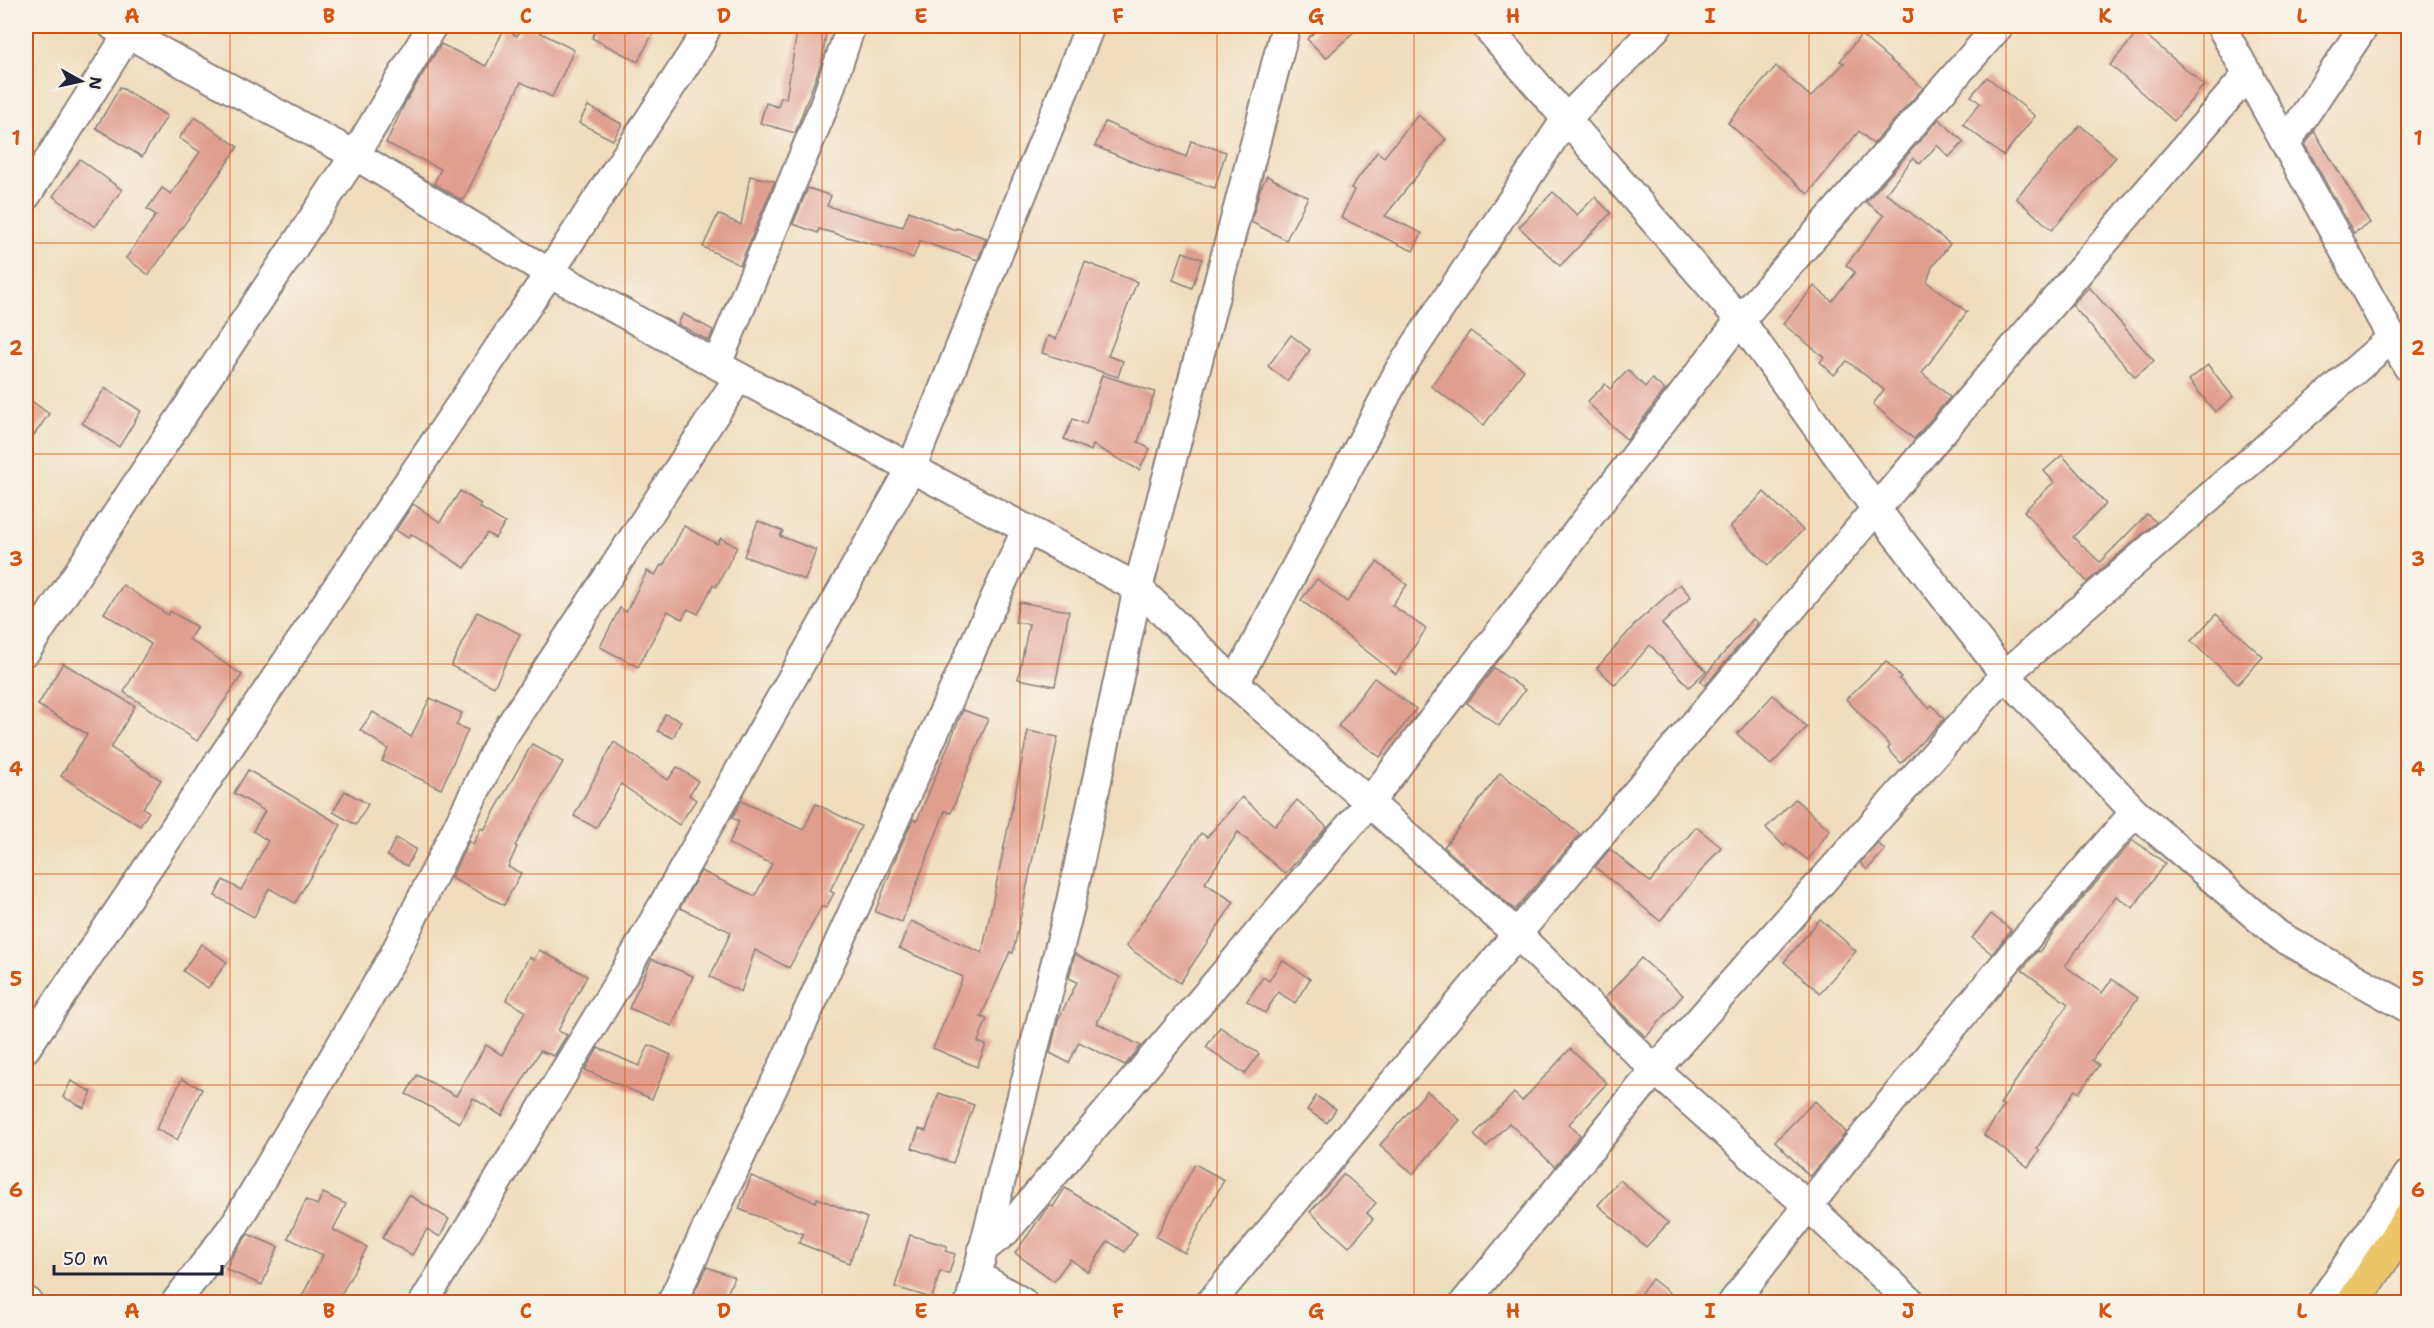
<svg xmlns="http://www.w3.org/2000/svg" width="2434" height="1328" font-family="'Shantell Sans',sans-serif">
<style>
.building{fill:#e09e8f}
.lines{fill:none;stroke-linecap:round;stroke-linejoin:round}
.minor-casing{stroke:#8a807c;stroke-width:32}
.major-casing{stroke:#8a807c;stroke-width:36}
.minor{stroke:#fff;stroke-width:28}
.major{stroke:#eac669;stroke-width:33}
.grid{fill:none;stroke:#d45411;stroke-width:1.5;stroke-opacity:0.55}
.neatline{fill:none;stroke:#d45411;stroke-width:2}
.grid-label{font-size:20px;text-anchor:middle;font-weight:bold;fill:#d45411}
</style>
<rect width="100%" height="100%" fill="#f7f3e8"/>
<filter id="ink" filterUnits="userSpaceOnUse"><feTurbulence type="fractalNoise" baseFrequency=".0167" numOctaves="2"/><feDisplacementMap in="SourceGraphic" scale="12" xChannelSelector="R" yChannelSelector="G"/><feConvolveMatrix kernelMatrix="1 2 1 2 8 2 1 2 1" color-interpolation-filters="sRGB"/></filter>
<filter id="wash" filterUnits="userSpaceOnUse"><feTurbulence type="fractalNoise" baseFrequency=".008" numOctaves="4" result="noise"/><feDisplacementMap in="SourceGraphic" scale="24" xChannelSelector="R" yChannelSelector="G"/><feGaussianBlur stdDeviation="1.35" result="paint"/><feColorMatrix in="noise" values="0 0 0 0 0 0 0 0 0 0 0 0 0 0 0 0 0 1.4 0 .05"/><feComposite in="paint" operator="in"/></filter>
<g filter="url(#wash)">
<rect width="100%" height="100%" fill="#f1ddbd"/>
<g id="blocks">
<g class="building">
<polygon points="522,26 528,26 574,50 552,97 521,82 463,201 434,183 441,169 386,143 405,103 441,44 486,66 504,29 517,36"/>
<polygon points="598,26 639,26 653,33 638,62 592,38"/>
<polygon points="798,26 827,26 822,61 795,133 760,123 766,103 778,107 781,97 786,99"/>
<polygon points="1321,26 1360,26 1326,58 1307,39"/>
<polygon points="2140,30 2204,85 2174,121 2110,65"/>
<polygon points="1861,35 1923,88 1873,144 1859,131 1808,194 1728,123 1776,66 1811,97 1844,63 1840,61"/>
<polygon points="1987,77 2035,116 2003,156 1963,124 1980,103 1971,96"/>
<polygon points="120,87 167,116 142,157 96,128"/>
<polygon points="588,106 622,124 613,140 579,123"/>
<polygon points="1418,115 1446,139 1385,216 1422,233 1413,251 1341,218 1354,190 1351,188 1377,152 1384,157"/>
<polygon points="195,117 238,147 149,275 126,258 156,215 147,209 162,188 171,194 200,152 179,138"/>
<polygon points="1939,119 1964,142 1949,157 1937,145 1920,164 1913,158 1886,193 1950,244 1932,267 1927,282 1967,312 1922,373 1950,397 1914,439 1873,404 1884,390 1847,361 1834,375 1820,362 1824,357 1783,324 1814,286 1832,301 1855,272 1846,265 1884,216 1866,202"/>
<polygon points="1105,122 1186,157 1191,141 1226,152 1215,188 1159,171 1159,173 1095,146"/>
<polygon points="2080,125 2116,157 2052,230 2016,198"/>
<polygon points="2314,131 2370,223 2354,233 2305,145"/>
<polygon points="80,159 122,190 95,227 53,196"/>
<polygon points="750,176 775,181 740,265 703,247 718,214 741,225"/>
<polygon points="1267,176 1308,197 1286,240 1251,222 1260,189"/>
<polygon points="808,188 831,196 827,206 903,227 909,211 955,230 956,228 986,238 978,260 920,241 913,258 893,250 819,229 818,233 793,224"/>
<polygon points="1553,192 1577,215 1595,197 1611,213 1560,266 1519,227"/>
<polygon points="1183,252 1202,259 1192,288 1173,280"/>
<polygon points="1085,262 1137,282 1108,356 1123,361 1118,377 1042,353 1048,336 1056,339"/>
<polygon points="2089,287 2154,361 2135,377 2072,305"/>
<polygon points="683,314 713,330 709,341 678,324"/>
<polygon points="1470,331 1524,370 1484,425 1431,386"/>
<polygon points="1291,335 1310,350 1287,381 1268,366"/>
<polygon points="2208,365 2233,397 2215,412 2189,380"/>
<polygon points="1628,370 1645,387 1652,379 1665,390 1627,440 1587,402 1605,384 1610,389"/>
<polygon points="1102,375 1155,392 1138,442 1150,449 1139,470 1093,445 1091,451 1064,439 1073,419 1086,424"/>
<polygon points="105,388 141,411 119,447 82,423"/>
<polygon points="26,397 49,414 26,446"/>
<polygon points="2062,455 2106,504 2073,537 2100,562 2147,514 2156,522 2087,582 2024,511 2054,482 2044,471"/>
<polygon points="460,491 481,504 479,507 505,523 495,538 487,533 465,568 411,534 408,538 396,530 413,504 440,522"/>
<polygon points="1764,492 1803,530 1768,565 1730,527"/>
<polygon points="758,521 783,531 780,536 816,550 805,580 744,556"/>
<polygon points="684,526 717,544 721,538 737,547 716,587 713,585 698,614 688,609 682,619 668,611 638,667 600,647 620,608 626,612 647,571 655,575 661,565 663,566"/>
<polygon points="1377,562 1407,585 1392,605 1426,629 1396,674 1301,600 1317,579 1347,602"/>
<polygon points="1680,584 1691,597 1662,624 1706,671 1689,687 1650,645 1615,685 1597,668 1637,622"/>
<polygon points="123,585 168,615 170,611 197,627 189,639 242,675 197,741 124,692 151,644 104,613"/>
<polygon points="1019,602 1069,611 1055,686 1018,679 1029,624 1015,622"/>
<polygon points="477,612 520,634 494,687 451,666"/>
<polygon points="2216,614 2263,657 2238,684 2191,641"/>
<polygon points="1753,619 1758,623 1705,686 1700,681"/>
<polygon points="1886,661 1901,677 1899,679 1929,708 1932,705 1944,719 1901,763 1888,749 1890,746 1846,699"/>
<polygon points="63,663 135,706 111,748 161,780 143,808 149,812 140,826 61,776 87,734 38,705"/>
<polygon points="1494,668 1525,690 1499,726 1467,703"/>
<polygon points="1374,678 1416,709 1380,757 1338,726"/>
<polygon points="1773,695 1807,727 1771,765 1737,734"/>
<polygon points="430,698 462,713 456,725 468,730 441,789 382,761 388,749 360,730 373,712 411,737"/>
<polygon points="963,710 988,719 951,813 945,811 902,922 875,912 897,855 913,819 917,821"/>
<polygon points="665,714 681,721 673,738 658,731"/>
<polygon points="1028,731 1058,737 1013,953 1010,952 981,1017 987,1019 978,1042 986,1045 977,1067 933,1048 963,977 899,948 911,921 982,953"/>
<polygon points="614,742 668,780 677,767 698,781 689,795 696,800 679,825 621,784 596,828 574,816"/>
<polygon points="532,744 563,762 515,846 517,847 508,867 521,873 504,905 451,878 469,841 473,844 481,828 484,830"/>
<polygon points="248,770 341,825 295,903 269,888 254,917 215,896 223,880 241,890 268,841 253,831 265,811 234,793"/>
<polygon points="1500,773 1580,834 1515,910 1444,847"/>
<polygon points="345,791 368,804 356,825 333,812"/>
<polygon points="1242,797 1275,826 1297,800 1327,827 1285,874 1238,832 1205,883 1234,902 1180,983 1126,946 1201,833 1207,837"/>
<polygon points="1795,799 1830,830 1808,860 1786,843 1784,846 1766,828"/>
<polygon points="741,801 803,830 816,804 861,826 830,891 834,893 826,908 822,906 789,968 755,950 741,992 710,977 731,932 680,908 701,871 755,896 772,864 729,844 739,821 732,818"/>
<polygon points="1696,827 1721,847 1660,921 1595,867 1610,849 1650,882"/>
<polygon points="396,838 416,849 407,866 387,856"/>
<polygon points="2133,840 2165,863 2133,908 2116,896 2065,966 2102,993 2112,979 2138,998 2092,1060 2099,1065 2079,1093 2075,1090 2037,1148 2040,1150 2028,1167 1984,1135 2004,1106 2000,1104 2068,1004 2022,970 2037,951 2039,952 2055,930"/>
<polygon points="1878,843 1885,850 1867,870 1860,863"/>
<polygon points="1991,914 2011,930 1992,954 1972,938"/>
<polygon points="1820,919 1856,951 1820,993 1784,962"/>
<polygon points="201,944 227,962 208,988 183,971"/>
<polygon points="539,950 587,976 558,1031 567,1035 554,1056 540,1051 502,1116 473,1098 460,1123 406,1094 417,1075 456,1096 486,1045 502,1055 525,1011 506,1000 529,957 534,960"/>
<polygon points="1075,954 1120,977 1097,1023 1141,1046 1125,1065 1079,1042 1069,1063 1050,1053 1058,1020 1077,982 1069,978"/>
<polygon points="1641,958 1683,995 1646,1037 1605,998"/>
<polygon points="652,959 693,976 672,1026 629,1008"/>
<polygon points="1282,960 1310,979 1295,1003 1278,992 1265,1013 1247,1001 1263,977 1269,981"/>
<polygon points="1220,1027 1259,1054 1245,1074 1206,1047"/>
<polygon points="649,1045 671,1055 652,1099 585,1070 598,1048 639,1066"/>
<polygon points="1570,1049 1607,1083 1569,1124 1580,1135 1555,1167 1509,1123 1486,1147 1474,1135 1514,1093 1522,1101"/>
<polygon points="182,1079 202,1089 177,1140 156,1129"/>
<polygon points="71,1081 92,1092 84,1108 63,1097"/>
<polygon points="1427,1091 1460,1120 1413,1174 1380,1145"/>
<polygon points="939,1093 974,1105 953,1163 912,1148 919,1129 926,1131"/>
<polygon points="1316,1096 1336,1109 1327,1123 1307,1110"/>
<polygon points="1815,1101 1846,1132 1810,1177 1775,1141"/>
<polygon points="1195,1164 1224,1180 1185,1253 1156,1237"/>
<polygon points="1344,1174 1376,1203 1367,1213 1373,1219 1349,1247 1310,1212"/>
<polygon points="751,1176 816,1202 817,1198 867,1218 849,1263 799,1243 803,1234 739,1209"/>
<polygon points="1620,1180 1668,1223 1646,1247 1598,1205"/>
<polygon points="1065,1188 1137,1233 1125,1252 1108,1241 1088,1272 1070,1259 1054,1281 1015,1253 1045,1211 1050,1205 1053,1207"/>
<polygon points="323,1193 346,1204 333,1230 367,1247 337,1302 299,1302 323,1255 288,1238 306,1200 317,1205"/>
<polygon points="409,1195 449,1219 440,1237 427,1229 412,1255 382,1238"/>
<polygon points="248,1234 278,1247 262,1285 226,1269 232,1256"/>
<polygon points="910,1235 947,1246 945,1251 955,1254 949,1274 940,1271 932,1298 895,1287"/>
<polygon points="707,1267 734,1277 724,1302 711,1302 693,1295"/>
<polygon points="1652,1279 1681,1302 1634,1302"/>
</g>
</g>
</g>
<g filter="url(#ink)">
<use href="#blocks" fill-opacity="0" stroke="#8a807c" stroke-width="1.5"/>
<g class="lines">
<g class="minor-casing">
<g id="minor">
<polyline points="113,26 355,155 538,266 739,377 1138,588 1235,683 1517,934 1655,1070 1808,1206 1911,1302"/>
<polyline points="1486,26 1740,320 1876,509 2248,74"/>
<polyline points="2221,26 2408,367"/>
<polyline points="2286,143 2364,26"/>
<polyline points="26,196 133,26"/>
<polyline points="717,364 824,106 851,26"/>
<polyline points="26,651 355,155 432,26"/>
<polyline points="1235,683 1400,369 1566,119 1658,26"/>
<polyline points="26,1048 550,272 700,42 707,26"/>
<polyline points="982,1250 1005,1232 1368,804 1740,320 1999,26"/>
<polyline points="977,1275 1022,1302"/>
<polyline points="26,1301 28,1302"/>
<polyline points="176,1302 235,1224 393,957 500,741 739,377"/>
<polyline points="424,1302 625,972 911,469 1090,26"/>
<polyline points="672,1302 784,1064 1026,530"/>
<polyline points="970,1302 1070,906 1138,588 1286,26"/>
<polyline points="1211,1302 1517,934 1876,509 2005,675 2135,812 2278,935 2408,1008"/>
<polyline points="1465,1302 1655,1070 2005,675 2392,338"/>
<path d="M1733,1302C1862,1136 1995,971 2135,812"/>
<polyline points="2322,1302 2408,1175"/>
</g>
</g>
<g class="major-casing">
<polyline id="major" points="2354,1302 2408,1220"/>
</g>
<use href="#minor" class="minor"/>
<use href="#major" class="major"/>
</g>
</g>
<path class="grid" d="M230,26V1302M428,26V1302M625,26V1302M822,26V1302M1020,26V1302M1217,26V1302M1414,26V1302M1612,26V1302M1809,26V1302M2006,26V1302M2204,26V1302M26,243H2408M26,454H2408M26,664H2408M26,874H2408M26,1085H2408"/>
<rect width="2434" height="1328" fill="none" stroke="#f7f3e8" stroke-width="66"/>
<g transform="translate(81 81) rotate(98)" stroke="#f7f3e8" stroke-width="4.5" paint-order="stroke">
<path d="M0-4.5L10 22L0 15L-10 22Z" fill="#22223b"/>
<text y="-9" font-size="16" font-weight="bold" text-anchor="middle" fill="#22223b">N</text>
</g>
<path d="M54 1265v9h168v-9" fill="none" stroke="#22223b" stroke-width="3"/>
<text x="63" y="1265" font-size="18" fill="#22223b" stroke="#f7f3e8" stroke-width="4.5" paint-order="stroke">50 m</text>
<rect x="33" y="33" width="2368" height="1262" class="neatline"/>
<g class="grid-label">
<text x="132" y="23">A</text>
<text x="329" y="23">B</text>
<text x="526" y="23">C</text>
<text x="724" y="23">D</text>
<text x="921" y="23">E</text>
<text x="1118" y="23">F</text>
<text x="1316" y="23">G</text>
<text x="1513" y="23">H</text>
<text x="1710" y="23">I</text>
<text x="1908" y="23">J</text>
<text x="2105" y="23">K</text>
<text x="2302" y="23">L</text>
<text x="16" y="145">1</text>
<text x="2418" y="145">1</text>
<text x="16" y="355">2</text>
<text x="2418" y="355">2</text>
<text x="16" y="566">3</text>
<text x="2418" y="566">3</text>
<text x="16" y="776">4</text>
<text x="2418" y="776">4</text>
<text x="16" y="986">5</text>
<text x="2418" y="986">5</text>
<text x="16" y="1197">6</text>
<text x="2418" y="1197">6</text>
<text x="132" y="1318">A</text>
<text x="329" y="1318">B</text>
<text x="526" y="1318">C</text>
<text x="724" y="1318">D</text>
<text x="921" y="1318">E</text>
<text x="1118" y="1318">F</text>
<text x="1316" y="1318">G</text>
<text x="1513" y="1318">H</text>
<text x="1710" y="1318">I</text>
<text x="1908" y="1318">J</text>
<text x="2105" y="1318">K</text>
<text x="2302" y="1318">L</text>
</g>
</svg>
